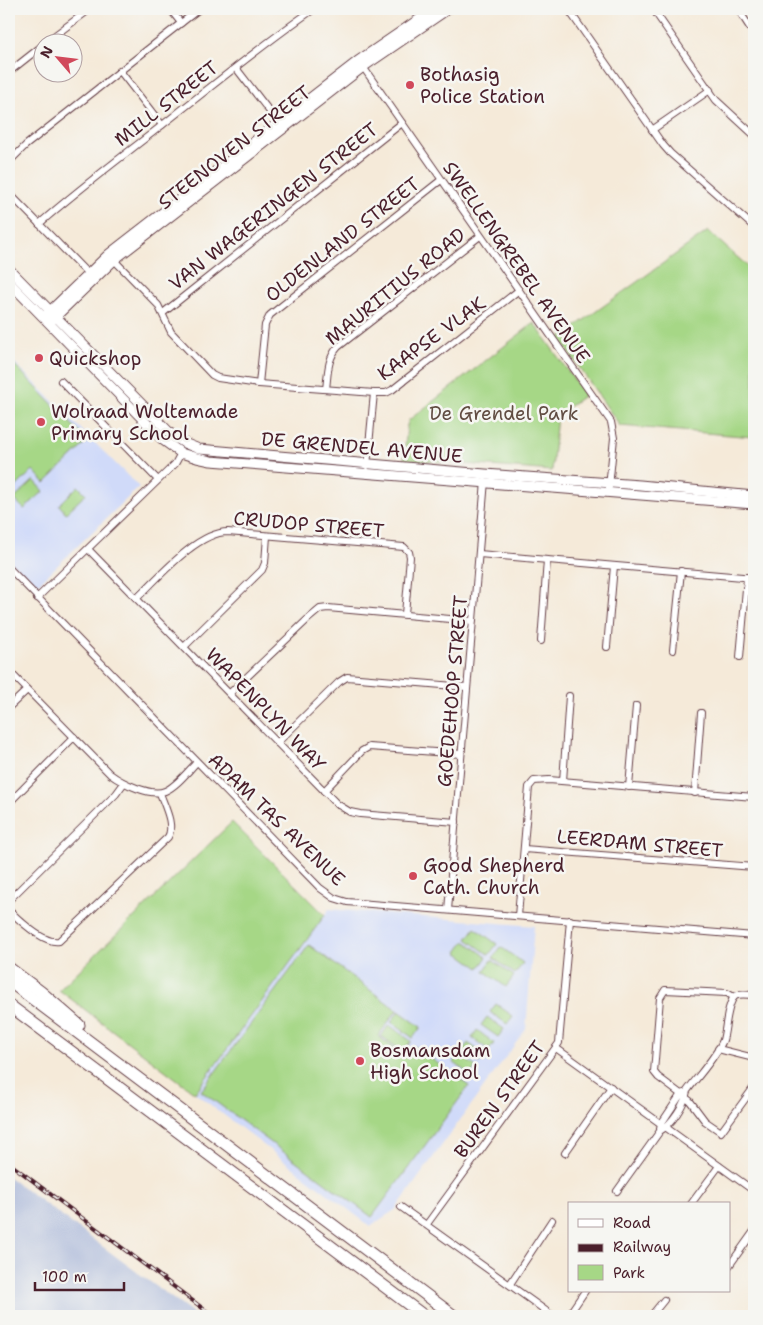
<svg xmlns="http://www.w3.org/2000/svg" width="763" height="1325" font-family="'Shantell Sans',sans-serif">
<style>
.built{fill:#d0daf9}
.industrial{fill:#bac4de}
.green{fill:#a6d786;stroke:#787b58}
.lines{fill:none;stroke-linecap:round;stroke-linejoin:round}
.street-casing{stroke:#643d45;stroke-width:8}
.secondary-casing{stroke:#643d45;stroke-width:11}
.highway-casing{stroke:#643d45;stroke-width:13}
.street{stroke:#fff;stroke-width:6}
.secondary{stroke:#fff;stroke-width:9}
.highway{stroke:#fff;stroke-width:11}
.rail-casing{stroke:#4a1f2b;stroke-width:4}
.rail{stroke:#f6f6f2;stroke-width:2;stroke-dasharray:5.5;stroke-linecap:butt}
.poi-dot{fill:#d1495b;stroke:#f6f6f2;stroke-width:2}
.labels{text-anchor:middle;stroke-width:5;stroke-linejoin:round;paint-order:stroke}
.poi-label{font-size:19px;fill:#4a1f2b;stroke:#f6f6f2;text-anchor:start}
.street-label{font-size:19px;fill:#4a1f2b;stroke:#f6f6f2}
.park-label{font-size:19px;fill:#614d42;stroke:#f6f6f2}
</style>
<rect width="100%" height="100%" fill="#f6f6f2"/>
<filter id="ink" filterUnits="userSpaceOnUse"><feTurbulence type="fractalNoise" baseFrequency=".02" numOctaves="2"/><feDisplacementMap in="SourceGraphic" scale="10" xChannelSelector="R" yChannelSelector="G"/><feConvolveMatrix kernelMatrix="1 2 1 2 8 2 1 2 1" color-interpolation-filters="sRGB"/></filter>
<filter id="wash" filterUnits="userSpaceOnUse"><feTurbulence type="fractalNoise" baseFrequency=".0096" numOctaves="4" result="noise"/><feDisplacementMap in="SourceGraphic" scale="20" xChannelSelector="R" yChannelSelector="G"/><feGaussianBlur stdDeviation="1.12" result="paint"/><feColorMatrix in="noise" values="0 0 0 0 0 0 0 0 0 0 0 0 0 0 0 0 0 1.4 0 .05"/><feComposite in="paint" operator="in"/></filter>
<g filter="url(#wash)">
<rect width="100%" height="100%" fill="#f5ead9"/>
<g class="built">
<polygon points="9,357 139,487 35,587 9,560"/>
<polygon points="329,909 534,926 526,1029 395,1210 370,1226 195,1093"/>
</g>
<polygon class="industrial" points="9,1177 196,1316 9,1316"/>
<g class="green">
<polygon points="708,231 754,272 754,437 620,426 559,338"/>
<polygon points="534,323 585,395 557,415 552,471 404,459 407,425 409,420"/>
<polygon points="9,359 88,441 45,483 33,470 9,494"/>
<polygon points="34,480 44,491 24,509 14,499"/>
<polygon points="78,486 86,494 66,513 59,505"/>
<polygon points="232,822 325,915 195,1093 59,990"/>
<polygon points="475,928 497,944 489,955 467,939"/>
<polygon points="465,941 487,957 479,968 457,952"/>
<polygon points="309,945 397,1010 378,1036 406,1057 414,1046 469,1086 372,1217 201,1091"/>
<polygon points="501,947 523,963 515,974 493,958"/>
<polygon points="492,960 514,976 506,987 484,971"/>
<polygon points="496,1004 513,1016 507,1024 490,1012"/>
<polygon points="399,1011 421,1027 413,1038 391,1022"/>
<polygon points="487,1017 504,1029 498,1037 481,1025"/>
<polygon points="389,1025 411,1041 403,1052 381,1036"/>
<polygon points="477,1030 494,1043 489,1050 472,1038"/>
<polygon points="468,1043 485,1055 479,1063 462,1051"/>
<polygon points="459,1054 476,1067 470,1075 453,1062"/>
</g>
</g>
<g filter="url(#ink)">
<g class="lines">
<g class="street-casing">
<g id="street">
<polyline points="170,9 181,23"/>
<polyline points="568,9 663,145 670,153 754,227"/>
<polyline points="653,9 716,100 754,135"/>
<polyline points="738,9 754,34"/>
<polyline points="46,42 90,9"/>
<polyline points="361,64 611,422 614,438 609,487"/>
<polyline points="236,68 280,125"/>
<polyline points="120,71 162,125"/>
<polyline points="9,72 42,46"/>
<polyline points="652,130 710,90"/>
<polyline points="9,162 26,145 199,9"/>
<polyline points="9,193 91,277"/>
<path d="M39,224C83,185 130,151 175,115C221,79 266,42 314,9"/>
<polyline points="112,258 158,305 171,332 212,375 218,378 259,384 374,393"/>
<polyline points="163,313 402,123"/>
<polyline points="61,381 158,480"/>
<polyline points="259,384 265,325 270,315 441,180"/>
<path d="M326,389C328,374 327,359 338,347L480,236"/>
<polyline points="367,466 374,393 386,393 392,390 519,290"/>
<polyline points="88,549 337,804 350,812 360,814 456,822"/>
<polyline points="479,554 754,578"/>
<polyline points="9,568 320,888 334,898 347,902 754,936"/>
<polyline points="37,598 175,464 181,453"/>
<path d="M137,598C159,577 197,532 228,532L404,547L409,552L410,557L405,614"/>
<polyline points="541,641 547,560"/>
<polyline points="185,646 262,570 265,563 267,536"/>
<polyline points="607,647 614,566"/>
<polyline points="673,650 681,571"/>
<polyline points="740,657 747,577"/>
<path d="M9,671L110,774C122,783 151,797 165,791C177,786 188,771 197,762"/>
<polyline points="230,693 308,619 320,609 328,608 472,621"/>
<polyline points="9,707 27,690"/>
<polyline points="754,714 754,707"/>
<polyline points="277,743 339,682 347,677 466,687"/>
<polyline points="563,781 569,696"/>
<polyline points="629,787 636,706"/>
<polyline points="324,791 362,751 369,747 461,754"/>
<polyline points="695,793 701,713"/>
<polyline points="9,803 74,737"/>
<polyline points="524,849 754,867"/>
<polyline points="9,900 116,794 124,783"/>
<path d="M9,910C19,920 44,944 59,941L168,837C175,825 164,805 160,793"/>
<polyline points="448,910 485,481"/>
<polyline points="518,916 529,787 534,781 549,780 754,797"/>
<polyline points="734,997 727,993 665,990 660,998 654,1072 658,1077 690,1101 705,1121 721,1132 754,1087"/>
<polyline points="556,1048 754,1191"/>
<polyline points="718,1049 754,1058"/>
<polyline points="660,1128 661,1124 681,1094 684,1093"/>
<polyline points="565,1153 611,1087"/>
<path d="M617,1191L660,1131C672,1124 685,1104 687,1091C697,1077 717,1056 723,1040C726,1030 727,1003 735,996C740,993 748,995 754,995"/>
<polyline points="691,1204 719,1166"/>
<polyline points="401,1207 553,1316"/>
<polyline points="427,1224 559,1043 570,920"/>
<polyline points="729,1266 754,1231"/>
<polyline points="510,1284 552,1220"/>
<polyline points="568,1316 585,1291"/>
<polyline points="651,1316 664,1300"/>
</g>
</g>
<g class="secondary-casing">
<g id="secondary">
<polyline points="9,269 171,434 184,443 199,449 485,474 640,485 754,496"/>
<polyline points="9,282 163,440 181,453 197,458 211,461 754,504"/>
<polyline points="46,315 109,254 358,61 434,9"/>
<polyline points="51,321 114,260 363,67 448,9"/>
</g>
</g>
<g class="highway-casing">
<g id="highway">
<polyline points="9,968 41,992 79,1025"/>
<polyline points="9,981 454,1316"/>
<polyline points="9,1005 424,1316"/>
</g>
</g>
<use href="#street" class="street"/>
<use href="#secondary" class="secondary"/>
<use href="#highway" class="highway"/>
<g class="rail-casing">
<polyline id="rail" points="9,1163 213,1316"/>
</g>
<use href="#rail" class="rail"/>
</g>
</g>
<g class="poi-dot">
<circle cx="410" cy="85" r="5"/>
<circle cx="39" cy="358" r="5"/>
<circle cx="41" cy="422" r="5"/>
<circle cx="413" cy="876" r="5"/>
<circle cx="360" cy="1061" r="5"/>
</g>
<g class="labels">
<g class="poi-label">
<text x="420" y="81">Bothasig<tspan x="420" dy="22">Police Station</tspan></text>
<text x="49" y="365">Quickshop</text>
<text x="51" y="418">Wolraad Woltemade<tspan x="51" dy="22">Primary School</tspan></text>
<text x="423" y="872">Good Shepherd<tspan x="423" dy="22">Cath. Church</tspan></text>
<text x="370" y="1057">Bosmansdam<tspan x="370" dy="22">High School</tspan></text>
</g>
<g class="street-label">
<text transform="translate(166 103) rotate(-38)" y="7">MILL STREET</text>
<text transform="translate(234 147) rotate(-38)" y="7">STEENOVEN STREET</text>
<text transform="translate(273 206) rotate(-38)" y="7">VAN WAGERINGEN STREET</text>
<text transform="translate(342 239) rotate(-38)" y="7">OLDENLAND STREET</text>
<text transform="translate(517 262) rotate(55)" y="7">SWELLENGREBEL AVENUE</text>
<text transform="translate(395 286) rotate(-39)" y="7">MAURITIUS ROAD</text>
<text transform="translate(431 338) rotate(-36)" y="7">KAAPSE VLAK</text>
<text transform="translate(362 447) rotate(5)" y="7">DE GRENDEL AVENUE</text>
<text transform="translate(309 524) rotate(5)" y="7">CRUDOP STREET</text>
<text transform="translate(452 691) rotate(-85)" y="7">GOEDEHOOP STREET</text>
<text transform="translate(266 709) rotate(46)" y="7">WAPENPLYN WAY</text>
<text transform="translate(277 819) rotate(44)" y="7">ADAM TAS AVENUE</text>
<text transform="translate(640 843) rotate(5)" y="7">LEERDAM STREET</text>
<text transform="translate(499 1099) rotate(-54)" y="7">BUREN STREET</text>
</g>
<g class="park-label">
<text x="504" y="420">De Grendel Park</text>
</g>
</g>
<rect width="763" height="1325" fill="none" stroke="#f6f6f2" stroke-width="30"/>
<rect x="568" y="1202" width="162" height="90" fill="#f6f6f2" stroke="#b1a0a2"/>
<rect x="578" y="1219" width="25" height="8" fill="#ffffff" stroke="#b1a0a2"/>
<text x="613" y="1228" font-size="15" fill="#4a1f2b">Road</text>
<rect x="578" y="1244" width="25" height="8" fill="#4a1f2b" stroke="#b1a0a2"/>
<text x="613" y="1252" font-size="15" fill="#4a1f2b">Railway</text>
<rect x="578" y="1265" width="25" height="15" fill="#a6d786" stroke="#b1a0a2"/>
<text x="613" y="1278" font-size="15" fill="#4a1f2b">Park</text>
<g transform="translate(58 58) rotate(298)"><circle r="24" fill="#f6f6f2" stroke="#b1a0a2"/>
<path d="M0-4L9 19L0 12L-9 19Z" fill="#d1495b"/>
<text y="-8" font-size="14" font-weight="bold" text-anchor="middle" fill="#4a1f2b">N</text>
</g>
<path d="M35 1282v8h89v-8" fill="none" stroke="#4a1f2b" stroke-width="2.5"/>
<text x="42" y="1282" font-size="15" fill="#4a1f2b" stroke="#f6f6f2" stroke-width="4" paint-order="stroke">100 m</text>
</svg>
